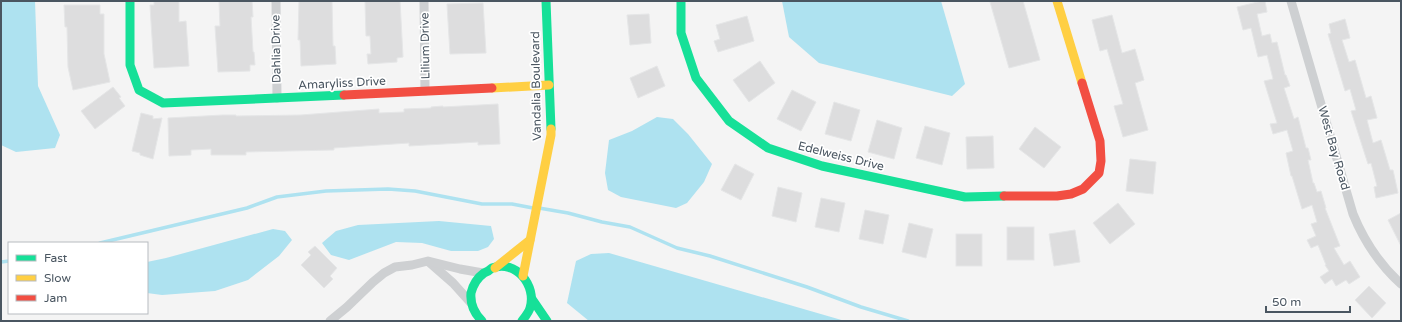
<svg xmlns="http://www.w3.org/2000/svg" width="1402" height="322" font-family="'Varela Round',sans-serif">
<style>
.water{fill:#aee2f0}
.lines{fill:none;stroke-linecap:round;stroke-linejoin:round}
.stream{stroke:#aee2f0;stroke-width:3.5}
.building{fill:#ddddde;stroke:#e5e6e7}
.street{stroke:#ced0d2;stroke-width:9}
.fast{stroke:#16e098;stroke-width:9}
.slow{stroke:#ffcf43;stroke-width:9}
.jam{stroke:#f24e42;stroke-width:9}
.labels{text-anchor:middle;stroke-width:3.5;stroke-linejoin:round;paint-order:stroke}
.street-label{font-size:12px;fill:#4a5661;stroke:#fff}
</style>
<rect width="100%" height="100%" fill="#f4f4f4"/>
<g class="water">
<polygon points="1,1 35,1 38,86 60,135 55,148 16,152 1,145"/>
<polygon points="782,1 941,1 965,84 952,96 819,63 789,37"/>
<polygon points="657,117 673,119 688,134 712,164 704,182 687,203 676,208 621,197 608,190 605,173 609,140 632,131"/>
<polygon points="439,221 491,226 494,239 488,247 478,251 451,251 422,243 396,242 349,260 331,255 322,243 336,231 358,225"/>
<polygon points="273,229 285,231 292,240 279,256 248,280 215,291 162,295 147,293 147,262 166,258"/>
<polygon points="609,253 845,321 589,321 567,303 576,261 591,254"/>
</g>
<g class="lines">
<g class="stream">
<polyline points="539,208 568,213 602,222 630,227 677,248 710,256 807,287 861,307 908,321"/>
<polyline points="100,243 247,208 277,197 326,191 388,189 415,191 482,204 512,204 533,208"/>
<polyline points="1,262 9,261"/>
</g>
</g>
<g class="building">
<polygon points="154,1 179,1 179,22 186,21 189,66 154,68 151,22 150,5 154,5"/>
<polygon points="219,1 252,1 253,17 251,17 253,52 254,52 255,65 250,65 250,71 218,72 215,26 220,26"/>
<polygon points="299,1 332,1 333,46 335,46 336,64 301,66 300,40 298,40"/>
<polygon points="365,1 400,1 403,57 397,58 397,62 368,64 367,54 371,54 370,36 366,36"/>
<polygon points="995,1 1023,1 1040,60 1009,68 990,2"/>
<polygon points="1262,1 1265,1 1267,12 1257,14 1262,36 1270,34 1272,43 1277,42 1285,75 1286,75 1290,86 1284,88 1294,119 1298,117 1306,148 1308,148 1311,160 1308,160 1313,183 1314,183 1317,192 1321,191 1326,208 1325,208 1340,246 1334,248 1344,265 1350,261 1360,277 1349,284 1346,280 1336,286 1332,279 1325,284 1320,277 1329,271 1325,265 1326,265 1318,245 1311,248 1307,240 1316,236 1311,224 1317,222 1312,205 1302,209 1292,176 1291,176 1286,153 1293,151 1287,130 1273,134 1270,124 1277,123 1264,81 1273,79 1267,55 1258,57 1251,28 1243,30 1237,7"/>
<polygon points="483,3 486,53 450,54 447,4"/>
<polygon points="64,5 100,5 100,14 104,14 104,54 110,82 73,90 68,67 67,27 65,27"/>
<polygon points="649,14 651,43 630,45 627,15"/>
<polygon points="1112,15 1122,53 1135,49 1144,80 1135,83 1148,130 1123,137 1114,106 1123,104 1107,49 1100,51 1092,20"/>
<polygon points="747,16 754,41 718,52 714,41 720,39 716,25"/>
<polygon points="1345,19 1350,38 1342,40 1349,62 1355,60 1366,98 1371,96 1377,118 1367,120 1373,143 1381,140 1390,170 1393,170 1398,193 1376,198 1374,187 1377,186 1371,163 1368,164 1351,111 1356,110 1350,89 1345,91 1328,34 1331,33 1329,24"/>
<polygon points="760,61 775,83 749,102 733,80"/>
<polygon points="657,66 665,86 638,98 630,78"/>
<polygon points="113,87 121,97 119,98 125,106 95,129 81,111"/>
<polygon points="792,90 816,102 801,131 777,119"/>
<polygon points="834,102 860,110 851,141 825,134"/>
<polygon points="498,104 500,144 478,145 478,142 409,146 409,143 334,148 334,150 246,152 246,155 211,155 211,149 191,150 191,155 169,156 168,118 223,115 236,115 236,116 301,115 379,109 379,113 404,112 404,109 431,108 431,107 443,106 443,107"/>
<polygon points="141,113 153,116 153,119 162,118 153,159 140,155 140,153 132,151"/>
<polygon points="877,120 902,128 894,159 868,152"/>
<polygon points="925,126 950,133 942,165 916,158"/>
<polygon points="1035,127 1061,147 1044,168 1019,149"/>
<polygon points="993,136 994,168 967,169 966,137"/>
<polygon points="1130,159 1156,162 1153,194 1126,191"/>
<polygon points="735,164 754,174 741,200 721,190"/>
<polygon points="778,187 802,193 796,222 772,216"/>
<polygon points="821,198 845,203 839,232 815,227"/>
<polygon points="1118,203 1135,224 1110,244 1093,223"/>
<polygon points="865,210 889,215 883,244 859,239"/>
<polygon points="1401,213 1401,246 1388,220"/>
<polygon points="909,223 933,229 926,258 902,252"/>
<rect x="1007" y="227" width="27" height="33"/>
<polygon points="1075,230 1080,262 1054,266 1049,234"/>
<rect x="956" y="234" width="26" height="32"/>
<polygon points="315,246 337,268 330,276 333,279 324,288 301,265 311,255 308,252"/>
<polygon points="1369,286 1386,303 1372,318 1355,300"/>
</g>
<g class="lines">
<g class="street">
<polyline points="276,1 277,98"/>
<polyline points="424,1 425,91"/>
<path d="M1291,1L1353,214C1364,241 1379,264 1401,284"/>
<polyline points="429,262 453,283 471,303"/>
<polyline points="330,321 347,307 373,282 384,273 395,267 412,265 428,261 460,269 483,273"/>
</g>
<g class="fast">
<polyline points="130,1 130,65 139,90 163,103 344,95"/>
<polyline points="546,1 551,129"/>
<polyline points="681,1 681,33 696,78 729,121 768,148 822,166 965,197 1004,196"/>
<polyline points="532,299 547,321"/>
<path d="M482,321C474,313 470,304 471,293C473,285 477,278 484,273C487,272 490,270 492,268C516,259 537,286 530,308C529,312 525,317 522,321"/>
</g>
<g class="slow">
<polyline points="1057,1 1082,83"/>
<polyline points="492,88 549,85"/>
<polyline points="495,268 530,240"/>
<polyline points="523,276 551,135 551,129"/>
</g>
<g class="jam">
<polyline points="344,95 492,88"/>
<polyline points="1004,196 1057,196 1071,194 1083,189 1099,173 1101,161 1100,141 1082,83"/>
</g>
</g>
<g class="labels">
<g class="street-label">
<text transform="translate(425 46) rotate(-91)" y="4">Lilium Drive</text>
<text transform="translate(276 49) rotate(-91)" y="4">Dahlia Drive</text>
<text transform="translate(342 83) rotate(-3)" y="4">Amaryliss Drive</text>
<text transform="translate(536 86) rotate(-91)" y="4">Vandalia Boulevard</text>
<text transform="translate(1334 148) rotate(74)" y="4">West Bay Road</text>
<text transform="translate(841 156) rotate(14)" y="4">Edelweiss Drive</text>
</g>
</g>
<rect width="1402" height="322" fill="none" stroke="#4a5661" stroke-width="4"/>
<rect x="8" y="242" width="140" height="72" fill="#ffffff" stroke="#b7bbc0"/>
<rect x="16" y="255" width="20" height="6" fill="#16e098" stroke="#b7bbc0"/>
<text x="44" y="262" font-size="12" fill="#4a5661">Fast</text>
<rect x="16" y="275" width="20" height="6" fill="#ffcf43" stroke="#b7bbc0"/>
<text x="44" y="282" font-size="12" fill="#4a5661">Slow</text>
<rect x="16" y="295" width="20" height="6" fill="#f24e42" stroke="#b7bbc0"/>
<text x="44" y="302" font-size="12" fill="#4a5661">Jam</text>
<path d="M1266 306v6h84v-6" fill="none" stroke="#4a5661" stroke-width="2"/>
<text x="1272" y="306" font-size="12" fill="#4a5661" stroke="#ffffff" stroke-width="3" paint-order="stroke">50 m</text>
</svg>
